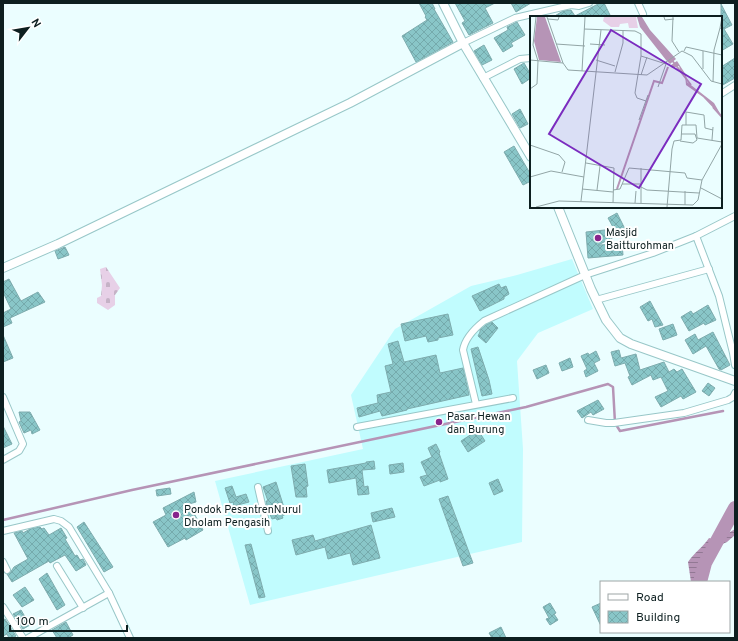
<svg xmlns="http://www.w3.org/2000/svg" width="738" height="641" font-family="Overpass,sans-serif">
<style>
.built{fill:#c1fcfe}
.cemetery{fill:url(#cemetery-stones)}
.water{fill:url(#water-rules)}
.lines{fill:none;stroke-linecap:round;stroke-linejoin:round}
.stream{stroke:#b694b6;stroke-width:2.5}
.river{stroke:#b694b6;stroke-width:14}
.building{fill:url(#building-cross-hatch);stroke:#7eacae}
.minor-casing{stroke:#98c7c8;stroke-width:8}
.tertiary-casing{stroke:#98c7c8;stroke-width:10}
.minor{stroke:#fff;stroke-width:6}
.tertiary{stroke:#fff;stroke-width:8}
.poi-dot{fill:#88248c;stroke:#fff;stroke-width:1.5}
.labels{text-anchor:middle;stroke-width:4;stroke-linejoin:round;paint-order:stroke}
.poi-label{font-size:11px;fill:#0d1f20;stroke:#fff;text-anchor:start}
.inset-river{fill:none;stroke:#b694b6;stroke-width:2}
.inset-road{fill:none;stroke:#92a5a6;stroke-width:1}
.view{fill:#7b2cbf;fill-opacity:0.15;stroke:#7b2cbf;stroke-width:2}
.inset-edge{fill:none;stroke:#0d1f20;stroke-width:2}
</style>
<defs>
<pattern id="cemetery-stones" width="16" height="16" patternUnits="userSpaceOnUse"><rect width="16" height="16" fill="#e7d0e7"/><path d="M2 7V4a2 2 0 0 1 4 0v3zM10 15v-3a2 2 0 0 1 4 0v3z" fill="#c5b2c6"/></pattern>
<pattern id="water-rules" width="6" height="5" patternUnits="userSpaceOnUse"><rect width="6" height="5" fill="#b694b6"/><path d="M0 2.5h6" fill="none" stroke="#927894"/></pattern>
<pattern id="building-cross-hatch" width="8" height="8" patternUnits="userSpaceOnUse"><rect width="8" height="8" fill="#89c6c8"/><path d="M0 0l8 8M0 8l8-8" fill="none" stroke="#75aaac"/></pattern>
</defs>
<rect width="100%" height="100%" fill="#ebfeff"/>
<polygon class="built" points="572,259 593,309 538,333 517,361 523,449 522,542 250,605 215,481 363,449 351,395 395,329 471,286 517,275"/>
<polygon class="cemetery" points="106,267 120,288 115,295 115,305 108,310 97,303 97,298 101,296 102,285 100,269"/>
<path class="water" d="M735,529V535L727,542L718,546L702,561L703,582H691L688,562C694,553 703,547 709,538L717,540Z"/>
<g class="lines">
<polyline class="stream" points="3,520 132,490 526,407 608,384 613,387 615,423 620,431 723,411"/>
<polyline class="river" points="700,582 705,563 735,508"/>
</g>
<g class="building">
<polygon points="419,3 432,3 435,9 434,9 453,42 416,62 402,36 427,20 425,17 426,16"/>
<polygon points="455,3 495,3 485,8 493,23 469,35 462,23 465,21"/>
<polygon points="511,3 531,3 516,12"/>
<polygon points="600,3 604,3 611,17 553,17 563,11 571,10 575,16"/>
<polygon points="721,4 732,25 724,29 733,44 721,51"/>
<polygon points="517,22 525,35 511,43 513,46 503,52 494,38 508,30 507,27"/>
<polygon points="484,45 492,60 482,65 474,51"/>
<polygon points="735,58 735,78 721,86 721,67"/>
<polygon points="524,63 531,75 531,78 522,84 514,69"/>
<polygon points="520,109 528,124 520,128 512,114"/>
<polygon points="514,146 531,175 531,181 523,185 504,152"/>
<polygon points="617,213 626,231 598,245 622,244 623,255 588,258 586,232 614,229 608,218"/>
<polygon points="65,247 69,255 58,259 55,251"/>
<polygon points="9,279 21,301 38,292 45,302 10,318 12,323 3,327 3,313 11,309 3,292 3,282"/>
<polygon points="499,284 501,288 506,286 509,294 504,297 504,299 480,311 472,296"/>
<polygon points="650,301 663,325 655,327 652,319 648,321 640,307"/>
<polygon points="708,305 716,320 705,325 704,323 689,331 681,317 691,311 693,314"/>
<polygon points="448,314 453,335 438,338 438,340 428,342 426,336 405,341 401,324"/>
<polygon points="492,322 498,328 486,343 478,336 480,332 480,330 486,325"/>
<polygon points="673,324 677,335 663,340 659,329"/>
<polygon points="713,332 730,365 721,370 719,369 706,346 693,354 685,340 695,334 698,340"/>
<polygon points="3,335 13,358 3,362"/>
<polygon points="398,341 404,362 436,355 440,373 463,368 469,395 407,409 407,410 382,416 380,411 359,417 357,408 378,403 377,395 391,392 385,366 393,364 388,344"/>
<polygon points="478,347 489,380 492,394 482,396 471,349"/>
<polygon points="619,350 621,358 636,354 640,370 664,362 669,372 674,369 677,372 682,369 696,392 683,399 681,396 661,407 655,397 668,391 661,377 653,380 651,375 632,385 628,377 630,376 625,363 615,366 611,352"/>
<polygon points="596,351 600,360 594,363 598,371 586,377 584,371 587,369 581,356 588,353 589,355"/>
<polygon points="570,358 573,367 562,371 559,363"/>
<polygon points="546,365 549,373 537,379 533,370"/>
<polygon points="708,383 715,388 709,396 702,391"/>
<polygon points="598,400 604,409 593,415 591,412 582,418 577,411"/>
<polygon points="19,412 30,412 40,430 32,434 31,430 24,433 19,422 21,421"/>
<polygon points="3,426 12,444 3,448"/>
<polygon points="478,430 485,441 468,452 461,441"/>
<polygon points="436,444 440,452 439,453 448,479 440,482 440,480 424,486 420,477 427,475 421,462 432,457 428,448"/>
<polygon points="374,461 375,469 362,470 364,487 368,486 369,494 358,495 356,478 329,483 327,470 366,463 366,462"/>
<polygon points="403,463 404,472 390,474 389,465"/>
<polygon points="305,464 308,486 306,487 307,497 296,497 291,466"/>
<polygon points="498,479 503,491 494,495 489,483"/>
<polygon points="276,482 286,514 282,516 283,518 277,520 276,518 272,519 268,510 266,501 268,501 263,487"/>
<polygon points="232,486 236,497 246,494 249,502 234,506 233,502 230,503 225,488"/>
<polygon points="170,488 171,494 157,496 156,490"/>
<polygon points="194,492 196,502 189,504 203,530 186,540 185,538 168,547 153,522 166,515 163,508"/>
<polygon points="448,496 473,563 463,566 439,499"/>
<polygon points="392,508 395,517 373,522 371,513"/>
<polygon points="84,522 113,567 104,572 77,527"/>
<polygon points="371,525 380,558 353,565 350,553 328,559 325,547 296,555 292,540 313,535 315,541"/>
<polygon points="40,527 42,529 44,528 49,535 61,528 67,538 65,539 75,556 77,555 80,560 83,559 86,565 76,571 65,555 50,563 49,561 12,582 7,574 10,573 14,567 28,559 14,533 22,531 23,533 30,529"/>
<polygon points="251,544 265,597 259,598 245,545"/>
<polygon points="47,573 65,605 57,610 39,579"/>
<polygon points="25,587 34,600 22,607 13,595"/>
<polygon points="550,603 556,613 554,614 558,620 550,625 546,619 549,618 543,607"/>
<polygon points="601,603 601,626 592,607"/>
<polygon points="21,610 30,625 23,629 13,614"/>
<polygon points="5,619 16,636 12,638 9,638 7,634 3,636 3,620"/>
<polygon points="66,622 73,635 68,638 57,638 52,630"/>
<polygon points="501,627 506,638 492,638 489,633"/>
</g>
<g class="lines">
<g class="minor-casing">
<g id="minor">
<polyline points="638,3 643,14"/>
<polyline points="463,43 515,18 571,5 579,6 589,3"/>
<polyline points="483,78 520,59 531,58"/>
<polyline points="721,94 735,85"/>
<polyline points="696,236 719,296 733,353 735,365"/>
<polyline points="596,300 709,269"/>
<polyline points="3,397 23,444 19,451 3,460"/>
<path d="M476,404L463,350C465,338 474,329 484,321L585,275L653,253L696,236L735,216"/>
<polyline points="588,420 606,423 614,423 684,413 728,400 733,397 735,393"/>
<polyline points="357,427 513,398"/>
<polyline points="258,487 268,531"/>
<polyline points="3,531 54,519 61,521 69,527 109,593 130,638"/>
<polyline points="3,562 7,570"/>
<polyline points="57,566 83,608"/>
<polyline points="3,607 23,638"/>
<polyline points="28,638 109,593"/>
</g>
</g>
<g class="tertiary-casing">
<g id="tertiary">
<polyline points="443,3 463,43 531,157"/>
<polyline points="558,207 591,289 606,320 620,338 631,344 735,381"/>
<polyline points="3,268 58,244 350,103 463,43"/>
</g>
</g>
<use href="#minor" class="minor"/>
<use href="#tertiary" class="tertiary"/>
</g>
<g class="poi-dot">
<circle cx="598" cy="238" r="4"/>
<circle cx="439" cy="422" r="4"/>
<circle cx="176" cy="515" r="4"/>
</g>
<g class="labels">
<g class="poi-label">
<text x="606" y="236">Masjid<tspan x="606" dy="13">Baitturohman</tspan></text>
<text x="447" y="420">Pasar Hewan<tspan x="447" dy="13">dan Burung</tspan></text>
<text x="184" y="513">Pondok PesantrenNurul<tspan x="184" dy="13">Dholam Pengasih</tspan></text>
</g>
</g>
<g transform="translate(530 16)">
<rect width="192" height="192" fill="#ebfeff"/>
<path d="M74,1H106L108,12H99L98,7L90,8L89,11H81L73,5Z" fill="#e7d0e7"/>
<path d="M7,1H15L31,46L9,44L4,25ZM107,1H112L120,14L146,43L140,48L136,44L110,11ZM147,45L156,59L157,66L184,87L192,101L173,81L156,69L155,59L151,57L149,50L142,52L141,49Z" fill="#b694b6"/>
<path class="inset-river" d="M141,43L161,69M183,91L192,101M87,173L124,65L132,67L138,51"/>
<path class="inset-road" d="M6,1L3,29L8,45M17,1L33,47L38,54L117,59L152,35L162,40L181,65L192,68M134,1L135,4L144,3M143,1L142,25L149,36M192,1L190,12L192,13M18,3L28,4L29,1M54,13L105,15L111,18V40L105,77L107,82L116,85M26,28L55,30M60,28L75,29M154,35L156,31L192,39M111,40L136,48L128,71M0,44L33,47M66,44L85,50M173,53V35M52,55L55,1M85,56L93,27V14M111,59L117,41M183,66L184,34L190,12M0,73L7,68L8,45M109,104L118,79M156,109H166L167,122L192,126M182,124L183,111M150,125L163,127L167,124L165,118H151M0,129L29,139L35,146L32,156M56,147L84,152L83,187M0,161L21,155L54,161M92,168H110M111,171L117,174L169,177M171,172L192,183M52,173L83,176M67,174L70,150M83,174L90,173L99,152L155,157L157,162L172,164M155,175V189M51,185L71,14M105,187L106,175M111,187V152M6,191L29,185L163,189L168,184L172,164L192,128M137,191L142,133L144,125L151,124L152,109H156V96L174,99L175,112L183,114"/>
<path class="view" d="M81,14L171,68L109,172L19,118Z"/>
<rect width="192" height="192" class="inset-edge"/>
</g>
<rect width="738" height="641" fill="none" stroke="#0d1f20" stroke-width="8"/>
<rect x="600" y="581" width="130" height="52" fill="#ffffff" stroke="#9ea5a6"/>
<rect x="608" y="594" width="20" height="6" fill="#ffffff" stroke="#9ea5a6"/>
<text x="636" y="601" font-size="12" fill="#0d1f20">Road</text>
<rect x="608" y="611" width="20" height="12" fill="url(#building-cross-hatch)" stroke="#9ea5a6"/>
<text x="636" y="621" font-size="12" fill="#0d1f20">Building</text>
<g transform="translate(28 28) rotate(59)" stroke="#ffffff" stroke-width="3" paint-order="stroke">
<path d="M0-3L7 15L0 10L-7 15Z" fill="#0d1f20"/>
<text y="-6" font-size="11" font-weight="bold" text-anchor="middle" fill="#0d1f20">N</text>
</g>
<path d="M10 625v6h117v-6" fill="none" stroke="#0d1f20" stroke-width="2"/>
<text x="16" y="625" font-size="12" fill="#0d1f20" stroke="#ffffff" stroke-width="3" paint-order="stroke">100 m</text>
</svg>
